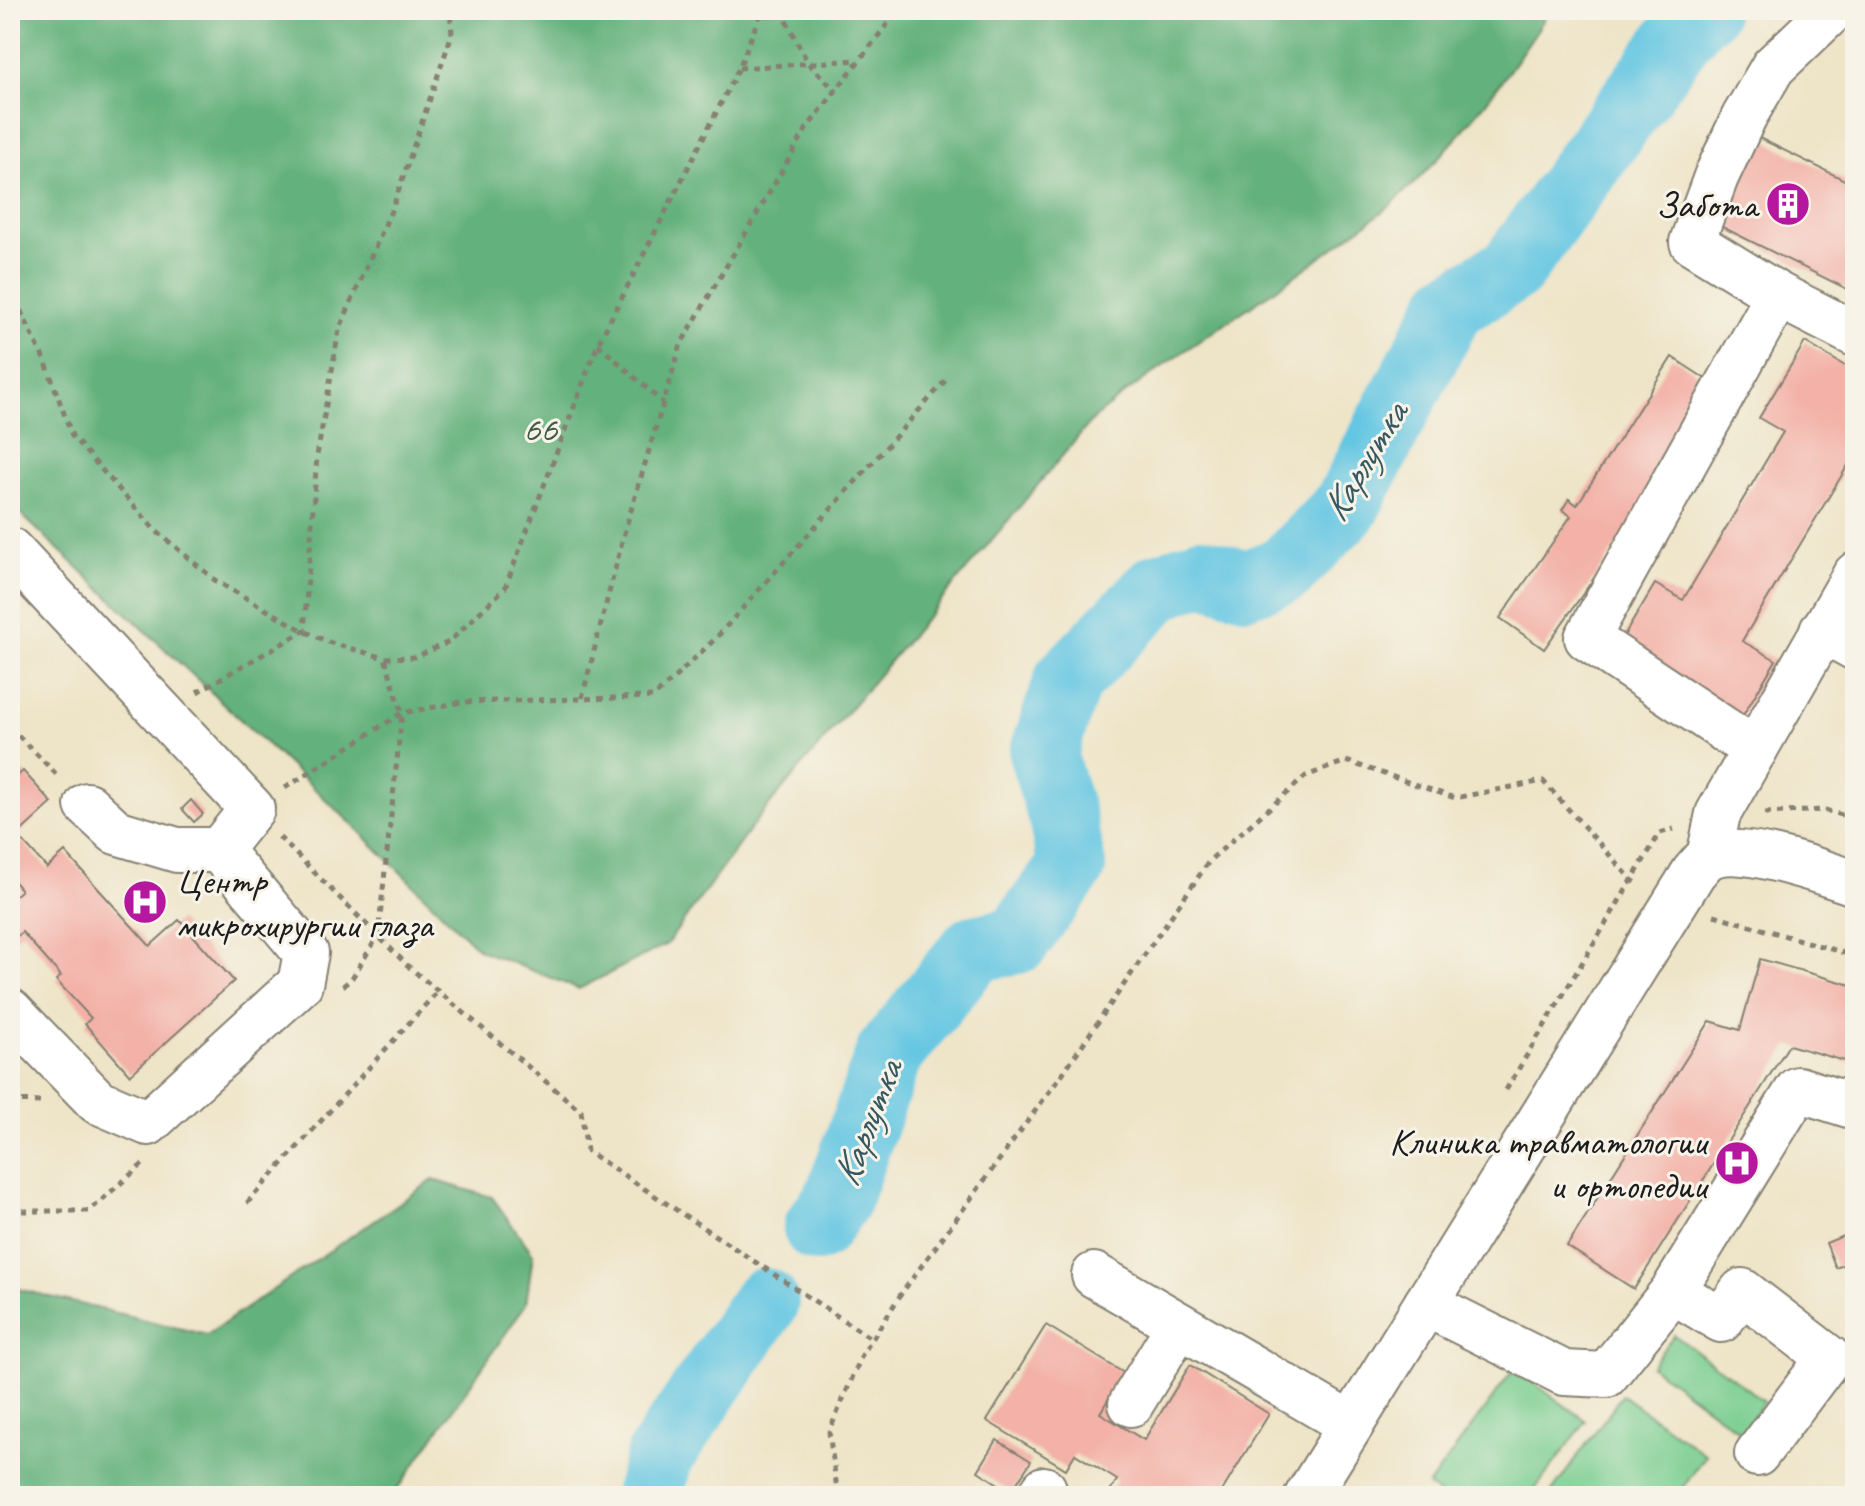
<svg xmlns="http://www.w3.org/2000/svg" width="1865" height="1506" font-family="Caveat,sans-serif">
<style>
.green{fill:#7ace91;stroke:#4b7556;stroke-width:2}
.forest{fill:#63b17b;stroke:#40664c;stroke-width:2}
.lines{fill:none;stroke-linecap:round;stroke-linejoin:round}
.river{stroke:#64c6e2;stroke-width:68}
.building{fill:#f3b1a7}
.minor-casing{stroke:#858072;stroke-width:48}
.major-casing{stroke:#858072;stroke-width:48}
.path{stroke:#858072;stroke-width:5;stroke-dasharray:6 6;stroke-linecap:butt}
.minor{stroke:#fff;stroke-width:44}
.major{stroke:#fff;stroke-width:44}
.labels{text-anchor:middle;stroke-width:6;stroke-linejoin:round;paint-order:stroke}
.poi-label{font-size:38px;fill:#1c1c1c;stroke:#f7f3e8;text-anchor:end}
.park-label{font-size:38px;fill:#3d5a45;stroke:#f7f3e8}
.water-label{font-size:40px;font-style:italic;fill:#355861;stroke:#f7f3e8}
</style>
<rect width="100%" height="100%" fill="#f7f3e8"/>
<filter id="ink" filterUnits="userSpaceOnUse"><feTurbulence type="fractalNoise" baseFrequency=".0125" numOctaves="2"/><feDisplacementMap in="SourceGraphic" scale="16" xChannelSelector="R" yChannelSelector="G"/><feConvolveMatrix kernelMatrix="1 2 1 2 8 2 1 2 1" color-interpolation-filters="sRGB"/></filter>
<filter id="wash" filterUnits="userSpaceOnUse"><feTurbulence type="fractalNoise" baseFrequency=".006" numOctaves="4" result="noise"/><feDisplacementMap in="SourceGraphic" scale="32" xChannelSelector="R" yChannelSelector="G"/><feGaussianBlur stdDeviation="1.8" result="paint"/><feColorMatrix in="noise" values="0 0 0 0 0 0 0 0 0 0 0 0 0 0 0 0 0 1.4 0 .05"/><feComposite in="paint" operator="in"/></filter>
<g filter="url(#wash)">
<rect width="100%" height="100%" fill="#eee4c7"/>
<g class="green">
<polygon points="1674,1335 1764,1401 1742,1433 1651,1366"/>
<polygon points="1514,1369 1586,1421 1530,1496 1441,1496 1428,1486"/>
<polygon points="1622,1395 1706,1455 1677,1496 1549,1496"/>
</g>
<g class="forest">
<path d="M10,10H1550C1505,80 1456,147 1394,202C1377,217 1358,229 1340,243C1260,304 1172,354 1094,418L756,821L667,944L579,989L479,950L353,825L10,504Z"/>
<polygon points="433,1180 492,1197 533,1254 526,1304 393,1496 10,1496 10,1287 207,1335"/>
</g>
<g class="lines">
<g class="river">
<polyline points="817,1228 838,1198 889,1054 974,949 1017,940 1072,866 1062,818 1043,755 1068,680 1158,587 1201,571 1246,584 1284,570 1346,507 1451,306 1512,269 1691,21 1704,10"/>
<polyline points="648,1496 660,1456 765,1302"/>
</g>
</g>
<g id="blocks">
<g class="building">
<polygon points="1755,136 1855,185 1855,293 1712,222"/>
<polygon points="1805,342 1855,372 1855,469 1848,465 1742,641 1776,660 1742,717 1619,644 1655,584 1683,600 1783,432 1759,418"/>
<polygon points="1672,357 1721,389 1623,537 1544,649 1500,618 1571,516 1562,510 1569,499 1577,505"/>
<polygon points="23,771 52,803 17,835 47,868 65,852 150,946 179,920 234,981 130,1075 85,1024 91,1018 56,980 61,976 22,932 13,940 10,937 10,900 21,890 10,877 10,775 14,779"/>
<polygon points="191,800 203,814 194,822 182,809"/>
<polygon points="1760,959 1855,986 1855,1064 1789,1045 1634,1289 1567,1246 1710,1021 1740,1030"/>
<polygon points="1855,1231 1855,1260 1836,1268 1826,1243"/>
<polygon points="1046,1325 1124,1373 1100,1413 1144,1440 1190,1365 1269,1414 1219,1496 1107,1496 1117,1480 1075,1454 1066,1469 987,1421"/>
<polygon points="997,1440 1031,1461 1011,1492 978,1471"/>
</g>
</g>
</g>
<g filter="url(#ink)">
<use href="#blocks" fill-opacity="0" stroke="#858072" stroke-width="2"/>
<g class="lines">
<g class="minor-casing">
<g id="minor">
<polyline points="1778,295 1692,242 1716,177 1744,117 1773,67 1833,10"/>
<polyline points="10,550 252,809 219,850"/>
<polyline points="1822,630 1855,648"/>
<polyline points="1755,750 1587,638 1778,295 1855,334"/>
<polyline points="1709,857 1718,814 1855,575"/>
<polyline points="10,1011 97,1101 148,1123 300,984 306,953 219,850 177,850 116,832 87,805"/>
<polyline points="1094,1275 1351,1425"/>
<polyline points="1673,1291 1798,1089 1855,1107"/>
<polyline points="1426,1304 1564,1373 1606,1375 1673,1291 1721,1320 1742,1291 1829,1358 1757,1454"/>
<polyline points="1131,1404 1179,1325"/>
<polyline points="1040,1496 1044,1489"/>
</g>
</g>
<g class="major-casing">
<path id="major" d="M1307,1496L1694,872C1698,868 1703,861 1707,858C1737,840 1823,873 1855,883"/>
</g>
<g class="path">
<polyline points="781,10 808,63 836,91"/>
<polyline points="739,68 859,60"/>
<polyline points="10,289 46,363 72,436 155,530 216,581 304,631 331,643 385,658 416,657 449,642 505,588 598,344 739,68 762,10"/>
<polyline points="598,344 663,403"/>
<polyline points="197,692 304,631 317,456 339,330 394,204 452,34 450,10"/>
<polyline points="582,698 625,530 681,344 807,128 889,22 901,10"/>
<polyline points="10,727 58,776"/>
<polyline points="285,788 402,713 462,702 654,697 716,638 946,380"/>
<polyline points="1765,813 1825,810 1855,819"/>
<polyline points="279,837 408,966 581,1111 587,1151 872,1339"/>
<polyline points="1714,915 1855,956"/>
<polyline points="343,986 352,978 378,936 402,713 385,658"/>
<polyline points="1506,1090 1660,833 1674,829"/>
<polyline points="10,1101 40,1102"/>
<polyline points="247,1203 438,991"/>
<polyline points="10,1211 89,1211 144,1163"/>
<polyline points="838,1496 829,1432 862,1355 901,1294 1060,1077 1210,860 1306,776 1346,761 1455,798 1543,781 1632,880 1638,884"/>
</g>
<use href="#minor" class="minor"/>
<use href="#major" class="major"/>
</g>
</g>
<defs>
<g id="building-disc" transform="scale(2.3)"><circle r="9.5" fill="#b5179e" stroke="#f7f3e8"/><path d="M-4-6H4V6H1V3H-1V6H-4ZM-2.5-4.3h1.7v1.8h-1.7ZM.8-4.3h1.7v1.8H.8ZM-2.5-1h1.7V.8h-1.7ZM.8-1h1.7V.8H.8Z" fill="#fff"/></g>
<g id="hospital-disc" transform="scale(2.3)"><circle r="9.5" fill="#b5179e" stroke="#f7f3e8"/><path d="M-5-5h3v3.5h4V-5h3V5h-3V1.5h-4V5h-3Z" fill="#fff"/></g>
</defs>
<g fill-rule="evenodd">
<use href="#building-disc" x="1788" y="204"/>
<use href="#hospital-disc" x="145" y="902"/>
<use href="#hospital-disc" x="1737" y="1163"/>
</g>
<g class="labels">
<g class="poi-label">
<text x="1757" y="217">Забота</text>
<text x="176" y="893" text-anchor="start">Центр<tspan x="176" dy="44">микрохирургии глаза</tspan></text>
<text x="1706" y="1154">Клиника травматологии<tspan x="1706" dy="44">и ортопедии</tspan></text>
</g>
<g class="park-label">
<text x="540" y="441">66</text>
</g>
<g class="water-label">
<text transform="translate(1363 461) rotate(-59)" y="14">Карлутка</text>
<text transform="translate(866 1123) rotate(-69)" y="14">Карлутка</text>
</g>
</g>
<rect width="1865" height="1506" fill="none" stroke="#f7f3e8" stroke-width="40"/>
</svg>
